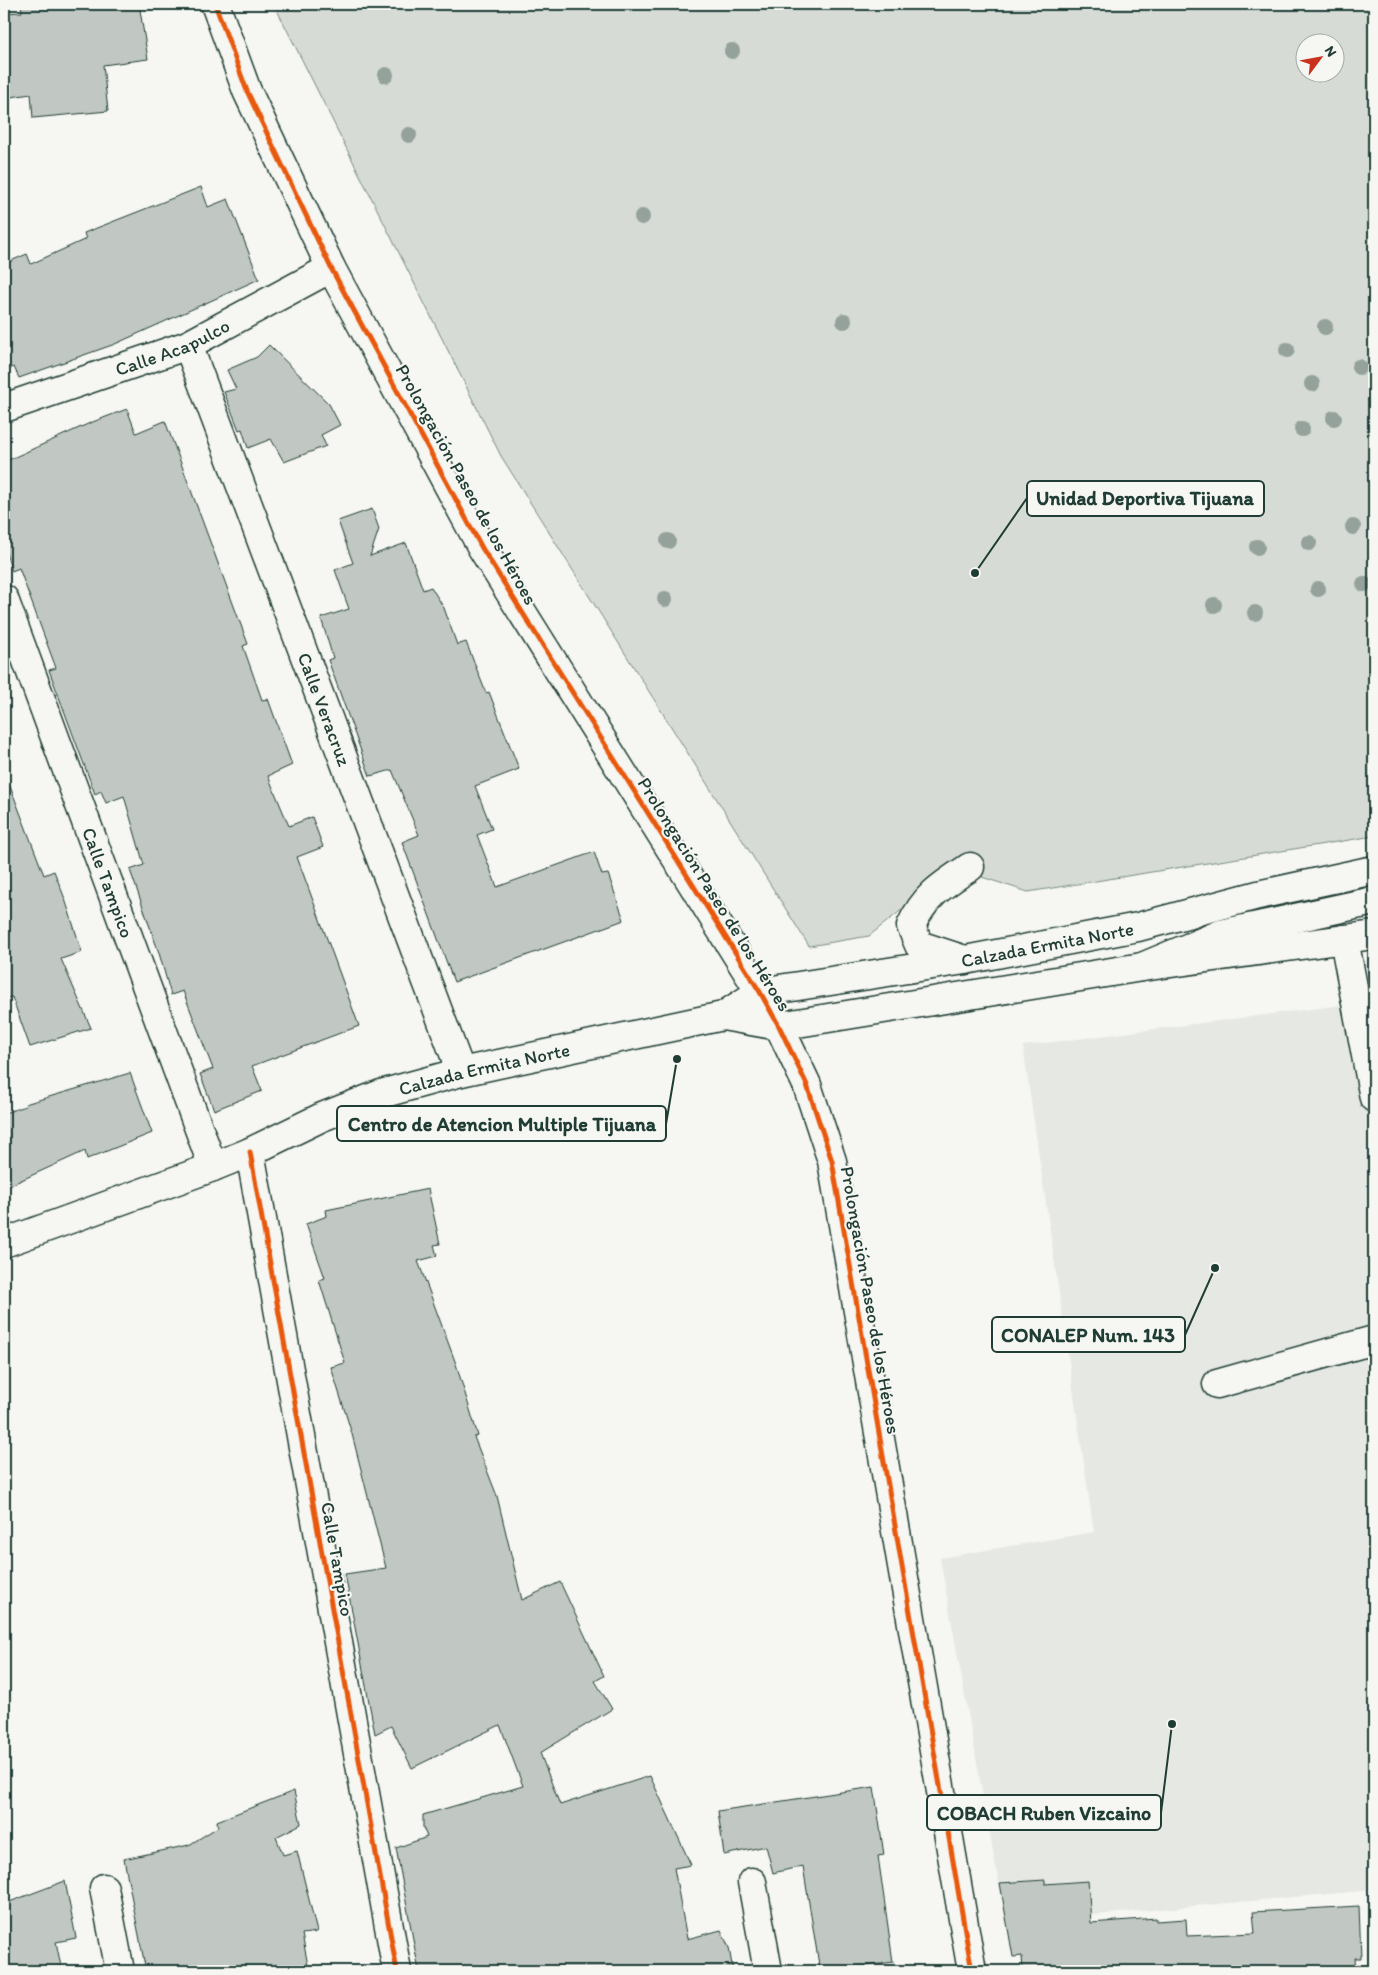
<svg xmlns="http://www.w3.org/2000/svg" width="1378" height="1975" font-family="Itim,sans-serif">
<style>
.built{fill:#e6e8e4}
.green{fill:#d6dbd6;stroke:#7a8c85;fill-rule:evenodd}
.building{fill:#c1c8c3;stroke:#1f3d34}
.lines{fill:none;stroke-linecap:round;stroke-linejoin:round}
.minor-casing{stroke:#1f3d34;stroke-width:31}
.major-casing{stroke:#1f3d34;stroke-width:31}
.highway-casing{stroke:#1f3d34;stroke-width:31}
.minor{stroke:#f6f6f2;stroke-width:28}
.major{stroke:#f6f6f2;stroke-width:28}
.highway{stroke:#f6f6f2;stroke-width:28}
.cycleway-casing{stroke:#f6f6f2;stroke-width:8}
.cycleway{stroke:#e8590c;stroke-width:5}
.tree{fill:#94a29b}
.labels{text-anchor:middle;stroke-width:4.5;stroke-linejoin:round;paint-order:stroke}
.street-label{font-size:19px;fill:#1f3d34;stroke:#f6f6f2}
.leader{fill:none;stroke:#1f3d34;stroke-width:2}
.callout-dot{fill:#1f3d34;stroke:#f6f6f2;stroke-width:2}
.callout{fill:#f6f6f2;stroke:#1f3d34;stroke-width:2}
.callout-label{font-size:20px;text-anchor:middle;font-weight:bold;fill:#1f3d34}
</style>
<rect width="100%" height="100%" fill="#f6f6f2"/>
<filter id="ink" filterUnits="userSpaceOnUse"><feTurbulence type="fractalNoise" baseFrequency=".02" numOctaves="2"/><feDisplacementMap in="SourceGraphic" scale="10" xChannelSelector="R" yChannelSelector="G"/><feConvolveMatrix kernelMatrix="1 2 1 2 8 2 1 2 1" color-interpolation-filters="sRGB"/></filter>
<g filter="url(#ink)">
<polygon class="built" points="1374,1001 1374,1890 1006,1923 940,1558 1094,1532 1023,1046"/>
<path class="green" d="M274,4H1374V836L1028,892L954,868L869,936L809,946L501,456ZM1306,42H1336V72H1306Z"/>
<g class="building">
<polygon points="21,4 139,4 148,59 103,65 108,111 33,118 31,94 4,98 4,13 22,12"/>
<polygon points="201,187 208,207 228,199 259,279 115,344 19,378 14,367 4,371 4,264 27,254 31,264 86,239 84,233"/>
<polygon points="269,345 329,404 340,425 321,435 326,446 284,462 271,439 248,448 242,429 239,430 224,392 236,389 227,370 257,357"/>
<polygon points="127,409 136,433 165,421 179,458 248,644 243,646 262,700 268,699 292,765 268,776 289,826 312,817 323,847 297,857 359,1026 252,1066 262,1091 214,1110 200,1074 213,1069 183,991 171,995 159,953 130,870 144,865 124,796 106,803 101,791 95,794 49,670 56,668 19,568 12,571 4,548 4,462 90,423"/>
<polygon points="372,509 379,529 370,556 406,543 423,590 431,587 444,608 457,645 466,642 486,693 489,692 519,769 475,786 492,829 477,835 497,887 594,852 602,875 608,874 624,920 454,982 402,842 419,835 392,770 370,776 328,660 333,658 321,618 349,609 335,570 353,563 338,521"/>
<polygon points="6,776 44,875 54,871 65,899 82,952 61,959 91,1028 30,1047 12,997 4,999 4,777"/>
<polygon points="130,1073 152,1133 87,1159 85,1151 4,1188 4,1113 26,1106 25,1104"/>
<polygon points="428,1189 440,1244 434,1245 437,1256 418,1261 456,1364 478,1436 474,1437 497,1496 522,1600 560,1582 604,1676 595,1681 612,1709 540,1753 560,1805 650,1776 691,1865 674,1868 687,1939 721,1930 729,1948 733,1971 419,1971 396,1848 427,1837 423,1827 423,1815 523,1786 500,1725 412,1768 391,1726 375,1734 345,1574 386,1568 352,1434 331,1367 345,1363 319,1280 325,1278 306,1224 327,1216 326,1210"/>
<polygon points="874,1787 884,1855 878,1856 893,1962 834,1971 820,1971 803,1866 773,1873 766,1846 724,1855 718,1811"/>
<polygon points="294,1791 301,1824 276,1837 283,1855 297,1851 317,1932 302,1934 309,1971 146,1971 124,1859 189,1845 218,1827 217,1821"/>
<polygon points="1045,1880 1045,1884 1088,1881 1091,1923 1156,1918 1156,1921 1186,1919 1187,1936 1255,1933 1253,1912 1359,1906 1361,1958 1355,1958 1356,1971 1023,1971 1022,1956 1013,1957 1000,1883"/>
<polygon points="65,1881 76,1938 56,1942 62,1971 4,1971 4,1904"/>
</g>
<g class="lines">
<g class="minor-casing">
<g id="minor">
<polyline points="215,4 247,91 331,268 482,548 760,992 779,1026 807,1085 832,1161 972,1971"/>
<path id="s1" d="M188,345L461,1072"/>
<path id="s2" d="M4,408L188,345L331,268"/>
<path id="s3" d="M4,599L213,1167"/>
<polyline points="1344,939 1374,1098"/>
<path d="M965,960L919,945L911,926C925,895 943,885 970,867"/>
<polyline points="250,1152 397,1971"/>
<polyline points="1217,1384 1374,1340"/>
<polyline points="752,1882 768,1971"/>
<polyline points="104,1888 120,1971"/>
</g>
</g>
<g class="major-casing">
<g id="major">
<polyline points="723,1016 779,1026 1142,967 1374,935"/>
<path id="s4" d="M4,1243L213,1167L250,1152L322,1117L381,1094L461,1072L723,1016L760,992L965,960L1138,927L1258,895L1374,870"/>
</g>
</g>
<g class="highway-casing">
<polyline id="highway" points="1142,967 1221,934 1374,901"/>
</g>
<use href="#minor" class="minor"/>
<use href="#major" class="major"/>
<use href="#highway" class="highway"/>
<g class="cycleway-casing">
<g id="cycleway">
<polyline points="215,4 247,91 331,268 482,548 760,992 779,1026 807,1085 832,1161 972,1971"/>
<polyline points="250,1152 397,1971"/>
</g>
</g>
<use href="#cycleway" class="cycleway"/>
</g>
<g class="tree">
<circle cx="732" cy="51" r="8"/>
<circle cx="386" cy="75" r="8"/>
<circle cx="409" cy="135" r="8"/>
<circle cx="642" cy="217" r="8"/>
<circle cx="844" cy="321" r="8"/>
<circle cx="1325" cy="327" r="8"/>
<circle cx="1287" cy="350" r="8"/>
<circle cx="1359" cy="367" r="8"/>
<circle cx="1312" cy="384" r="8"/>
<circle cx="1334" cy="418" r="8"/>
<circle cx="1302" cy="429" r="8"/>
<circle cx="1353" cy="527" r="8"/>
<circle cx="668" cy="541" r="8"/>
<circle cx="1309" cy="543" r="8"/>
<circle cx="1257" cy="547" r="8"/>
<circle cx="1364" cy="584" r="8"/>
<circle cx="1318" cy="589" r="8"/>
<circle cx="665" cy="599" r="8"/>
<circle cx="1214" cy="605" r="8"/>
<circle cx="1255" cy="613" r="8"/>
</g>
</g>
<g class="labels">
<g class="street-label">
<text dy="7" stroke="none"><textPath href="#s2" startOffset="179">Calle Acapulco</textPath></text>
<text transform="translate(467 484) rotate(61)" y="7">Prolongación Paseo de los Héroes</text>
<text dy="7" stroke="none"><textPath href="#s1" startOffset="389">Calle Veracruz</textPath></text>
<text dy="7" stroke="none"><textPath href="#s3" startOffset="302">Calle Tampico</textPath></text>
<text transform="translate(715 894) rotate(58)" y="7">Prolongación Paseo de los Héroes</text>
<text dy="7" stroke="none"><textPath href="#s4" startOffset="1092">Calzada Ermita Norte</textPath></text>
<text dy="7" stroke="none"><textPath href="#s4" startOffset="512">Calzada Ermita Norte</textPath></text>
<text transform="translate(871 1300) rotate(80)" y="7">Prolongación Paseo de los Héroes</text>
<text transform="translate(338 1559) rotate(80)" y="7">Calle Tampico</text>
</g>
</g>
<path class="leader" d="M975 573L1027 498M677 1059L666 1124M1215 1268L1185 1335M1172 1724L1161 1813"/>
<g class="callout-dot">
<circle cx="975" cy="573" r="5"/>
<circle cx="677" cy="1059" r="5"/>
<circle cx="1215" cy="1268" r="5"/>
<circle cx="1172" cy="1724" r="5"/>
</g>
<g class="callout">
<rect x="1027" y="481" width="237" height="35" rx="5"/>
<rect x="337" y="1106" width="329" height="35" rx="5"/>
<rect x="992" y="1317" width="193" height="35" rx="5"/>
<rect x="927" y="1795" width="234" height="35" rx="5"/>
</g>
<g class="callout-label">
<text x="1145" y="505">Unidad Deportiva Tijuana</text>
<text x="502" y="1131">Centro de Atencion Multiple Tijuana</text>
<text x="1088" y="1342">CONALEP Num. 143</text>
<text x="1044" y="1820">COBACH Ruben Vizcaino</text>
</g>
<rect width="1378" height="1975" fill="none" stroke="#f6f6f2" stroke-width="20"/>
<rect x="10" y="10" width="1358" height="1955" fill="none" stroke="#1f3d34" stroke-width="2" filter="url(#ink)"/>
<g transform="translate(1320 58) rotate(58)"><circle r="24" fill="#f6f6f2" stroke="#a0aca6"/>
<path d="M0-4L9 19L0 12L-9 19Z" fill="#c8321e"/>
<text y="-8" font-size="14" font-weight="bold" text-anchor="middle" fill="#1f3d34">N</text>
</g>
</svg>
